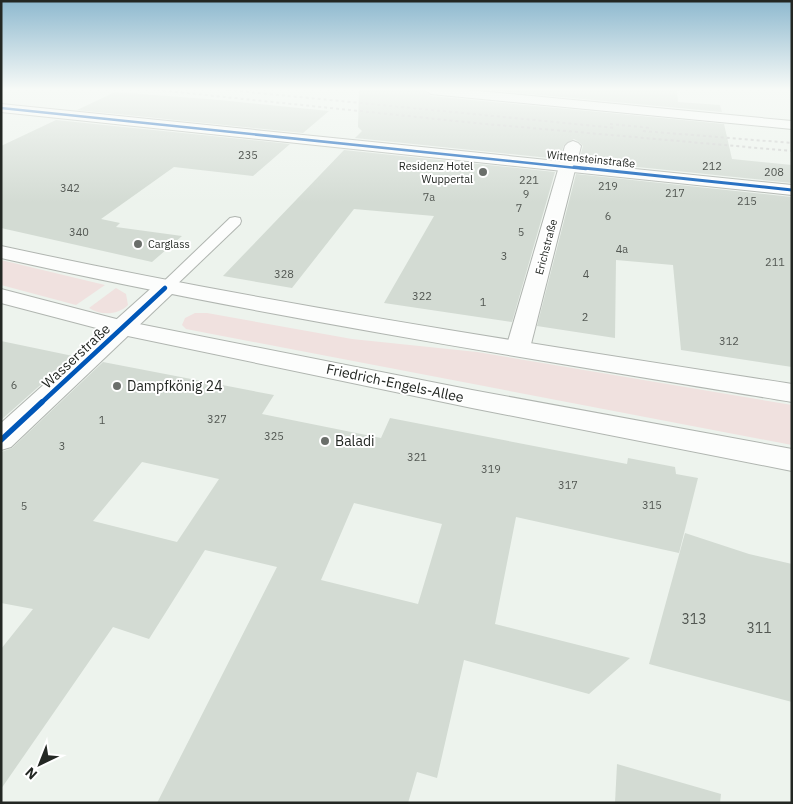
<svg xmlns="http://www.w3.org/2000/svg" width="793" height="804" font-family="'IBM Plex Sans',sans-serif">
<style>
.green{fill:#f0e1df}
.building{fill:#d3dbd3;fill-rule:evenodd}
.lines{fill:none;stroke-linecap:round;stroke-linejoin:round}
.lane-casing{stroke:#b0b5b0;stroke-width:2}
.street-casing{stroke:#b0b5b0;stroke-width:2}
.secondary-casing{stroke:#b0b5b0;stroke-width:2}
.primary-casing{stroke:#b0b5b0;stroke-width:2}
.lane{fill:#fcfdfc;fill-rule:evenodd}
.street{fill:#fcfdfc;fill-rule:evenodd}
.secondary{fill:#fcfdfc;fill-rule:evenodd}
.primary{fill:#fcfdfc;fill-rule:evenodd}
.rail{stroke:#cdcecd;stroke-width:2;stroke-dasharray:3 3;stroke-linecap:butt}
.cycleway-far3-casing{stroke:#fff;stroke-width:4.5}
.cycleway-far2-casing{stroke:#fff;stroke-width:5}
.cycleway-far1-casing{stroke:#fff;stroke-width:7}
.cycleway-casing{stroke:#fff;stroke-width:9}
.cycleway-far3{stroke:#0057b8;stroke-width:2.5}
.cycleway-far2{stroke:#0057b8;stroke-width:3}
.cycleway-far1{stroke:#0057b8;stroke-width:4.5}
.cycleway{stroke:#0057b8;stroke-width:5.5}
.poi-dot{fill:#6a6e6a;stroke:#fff;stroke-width:2}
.labels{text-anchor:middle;stroke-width:4;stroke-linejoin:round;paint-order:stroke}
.number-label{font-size:11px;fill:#525752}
.far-street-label{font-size:11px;fill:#232723;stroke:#fff}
.far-poi-label{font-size:11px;fill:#232723;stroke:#fff;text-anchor:end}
.street-label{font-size:14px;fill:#232723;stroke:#fff}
.poi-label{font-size:14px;fill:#232723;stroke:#fff;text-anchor:start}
.near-number-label{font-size:14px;fill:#525752}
</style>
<rect width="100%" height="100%" fill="#edf3ed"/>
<g class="green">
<polygon points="1,260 105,285 76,305 1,285"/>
<path d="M116,288L126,294L128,305C118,315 101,316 89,308Z"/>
<polygon points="195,313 207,313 352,339 477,352 792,405 792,445 186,329 182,325 185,318"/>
</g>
<g class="building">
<polygon points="359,90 423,90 431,96 724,124 732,159 792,165 792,183 579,161 583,146 579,142 574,139 564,145 559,159 355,138 362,131 358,127"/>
<polygon points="488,90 677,90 678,102 720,105 722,112"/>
<polygon points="115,92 220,100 329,111 303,133 77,110"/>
<polygon points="56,120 290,144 253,176 174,167 101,219 120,223 116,227 182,236 152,262 1,228 1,146"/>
<polygon points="344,150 555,172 512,322 384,303 434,216 354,209 292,288 223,276"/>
<polygon points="576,174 792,197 792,367 681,350 673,265 616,260 615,338 537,326"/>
<polygon points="1,341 73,356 1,420"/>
<path d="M103,362L274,395L262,414L381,438L390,418L627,464L628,458L675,467L676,474L698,478L679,553L516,517L495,624L630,658L589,694L464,660L437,778L417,772L408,803H157L277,567L205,550L149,639L113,627L1,789V649L33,609L1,603V452L12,448ZM142,462L219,479L177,542L93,521ZM354,503L442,524L418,604L321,580Z"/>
<polygon points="685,533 749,554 792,564 792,702 649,664"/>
<polygon points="617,764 721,794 720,803 615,803"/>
</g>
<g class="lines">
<g class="lane-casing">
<polygon id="lane" points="235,217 240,218 241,221 240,224 170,291 160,291 158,288 160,285 230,218"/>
</g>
<g class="street-casing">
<g id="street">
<polygon points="425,90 468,90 792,121 792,129 431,94"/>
<polygon points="573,141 578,143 581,146 530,348 527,353 518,355 509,353 506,348 565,146 568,143"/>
<polygon points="165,281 173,283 176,288 173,293 11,447 1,450 1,423 157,283"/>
</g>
</g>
<g class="secondary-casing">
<polygon id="secondary" points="1,104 792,185 792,195 1,112"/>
</g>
<g class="primary-casing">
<g id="primary">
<path d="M1,246C263,303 527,343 792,384V402C527,358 263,317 1,258Z"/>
<polygon points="1,289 124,321 472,390 792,449 792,471 472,408 123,335 1,303"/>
</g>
</g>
<use href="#lane" class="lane"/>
<use href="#street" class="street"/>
<use href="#secondary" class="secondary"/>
<use href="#primary" class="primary"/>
<g class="rail">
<polyline points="157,90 475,123 792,151"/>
<polyline points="228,90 616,128"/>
<polyline points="610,124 652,128"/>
<polyline points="643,131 792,143"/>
</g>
<g class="cycleway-far3-casing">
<polyline id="cycleway-far3" points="1,108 586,169"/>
</g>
<g class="cycleway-far2-casing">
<polyline id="cycleway-far2" points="574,167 792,190"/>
</g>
<g class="cycleway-far1-casing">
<polyline id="cycleway-far1" points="40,404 165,288"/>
</g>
<g class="cycleway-casing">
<polyline id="cycleway" points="1,440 42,402"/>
</g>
<use href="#cycleway-far3" class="cycleway-far3"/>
<use href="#cycleway-far2" class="cycleway-far2"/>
<use href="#cycleway-far1" class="cycleway-far1"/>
<use href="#cycleway" class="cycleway"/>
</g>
<linearGradient id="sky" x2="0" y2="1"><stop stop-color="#8eb9cf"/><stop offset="0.44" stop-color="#f7faf7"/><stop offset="1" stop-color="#f7faf7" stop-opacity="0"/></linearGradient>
<rect width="793" height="203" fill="url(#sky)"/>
<g class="poi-dot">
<circle cx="483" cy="172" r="5"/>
<circle cx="138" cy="244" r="5"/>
<circle cx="117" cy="386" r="5"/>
<circle cx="325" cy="441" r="5"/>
</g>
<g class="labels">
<g class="number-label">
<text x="248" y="159">235</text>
<text x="712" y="170">212</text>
<text x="774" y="176">208</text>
<text x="529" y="184">221</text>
<text x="608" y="190">219</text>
<text x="70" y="192">342</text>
<text x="675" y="197">217</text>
<text x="526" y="198">9</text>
<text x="429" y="201">7a</text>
<text x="747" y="205">215</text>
<text x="519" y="212">7</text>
<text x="608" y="220">6</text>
<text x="79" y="236">340</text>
<text x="521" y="236">5</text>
<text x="622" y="253">4a</text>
<text x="504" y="260">3</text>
<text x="775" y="266">211</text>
<text x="284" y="278">328</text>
<text x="586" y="278">4</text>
<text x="422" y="300">322</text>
<text x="483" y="306">1</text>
<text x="585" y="321">2</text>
<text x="729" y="345">312</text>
<text x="14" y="389">6</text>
<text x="217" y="423">327</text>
<text x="102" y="424">1</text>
<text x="274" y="440">325</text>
<text x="62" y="450">3</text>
<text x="417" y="461">321</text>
<text x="491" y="473">319</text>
<text x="568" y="489">317</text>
<text x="652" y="509">315</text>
<text x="24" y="510">5</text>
</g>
<g class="far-street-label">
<text transform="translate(591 159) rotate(6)" y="4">Wittensteinstraße</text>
<text transform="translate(546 247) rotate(-75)" y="4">Erichstraße</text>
</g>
<g class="far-poi-label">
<text x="473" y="170">Residenz Hotel<tspan x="473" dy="13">Wuppertal</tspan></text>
<text x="148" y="248" text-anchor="start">Carglass</text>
</g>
<g class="street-label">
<text transform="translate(76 356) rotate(-43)" y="5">Wasserstraße</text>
<text transform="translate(395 383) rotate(12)" y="5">Friedrich-Engels-Allee</text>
</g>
<g class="poi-label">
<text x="127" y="391">Dampfkönig 24</text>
<text x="335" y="446">Baladi</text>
</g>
<g class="near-number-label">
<text x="694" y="624">313</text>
<text x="759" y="633">311</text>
</g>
</g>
<rect width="793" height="804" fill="none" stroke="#232723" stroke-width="5"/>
<g transform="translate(40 764) rotate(223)" stroke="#ffffff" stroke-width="4" paint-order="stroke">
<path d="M0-4L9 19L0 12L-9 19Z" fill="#232723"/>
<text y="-8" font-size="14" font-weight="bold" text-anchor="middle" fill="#232723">N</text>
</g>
</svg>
